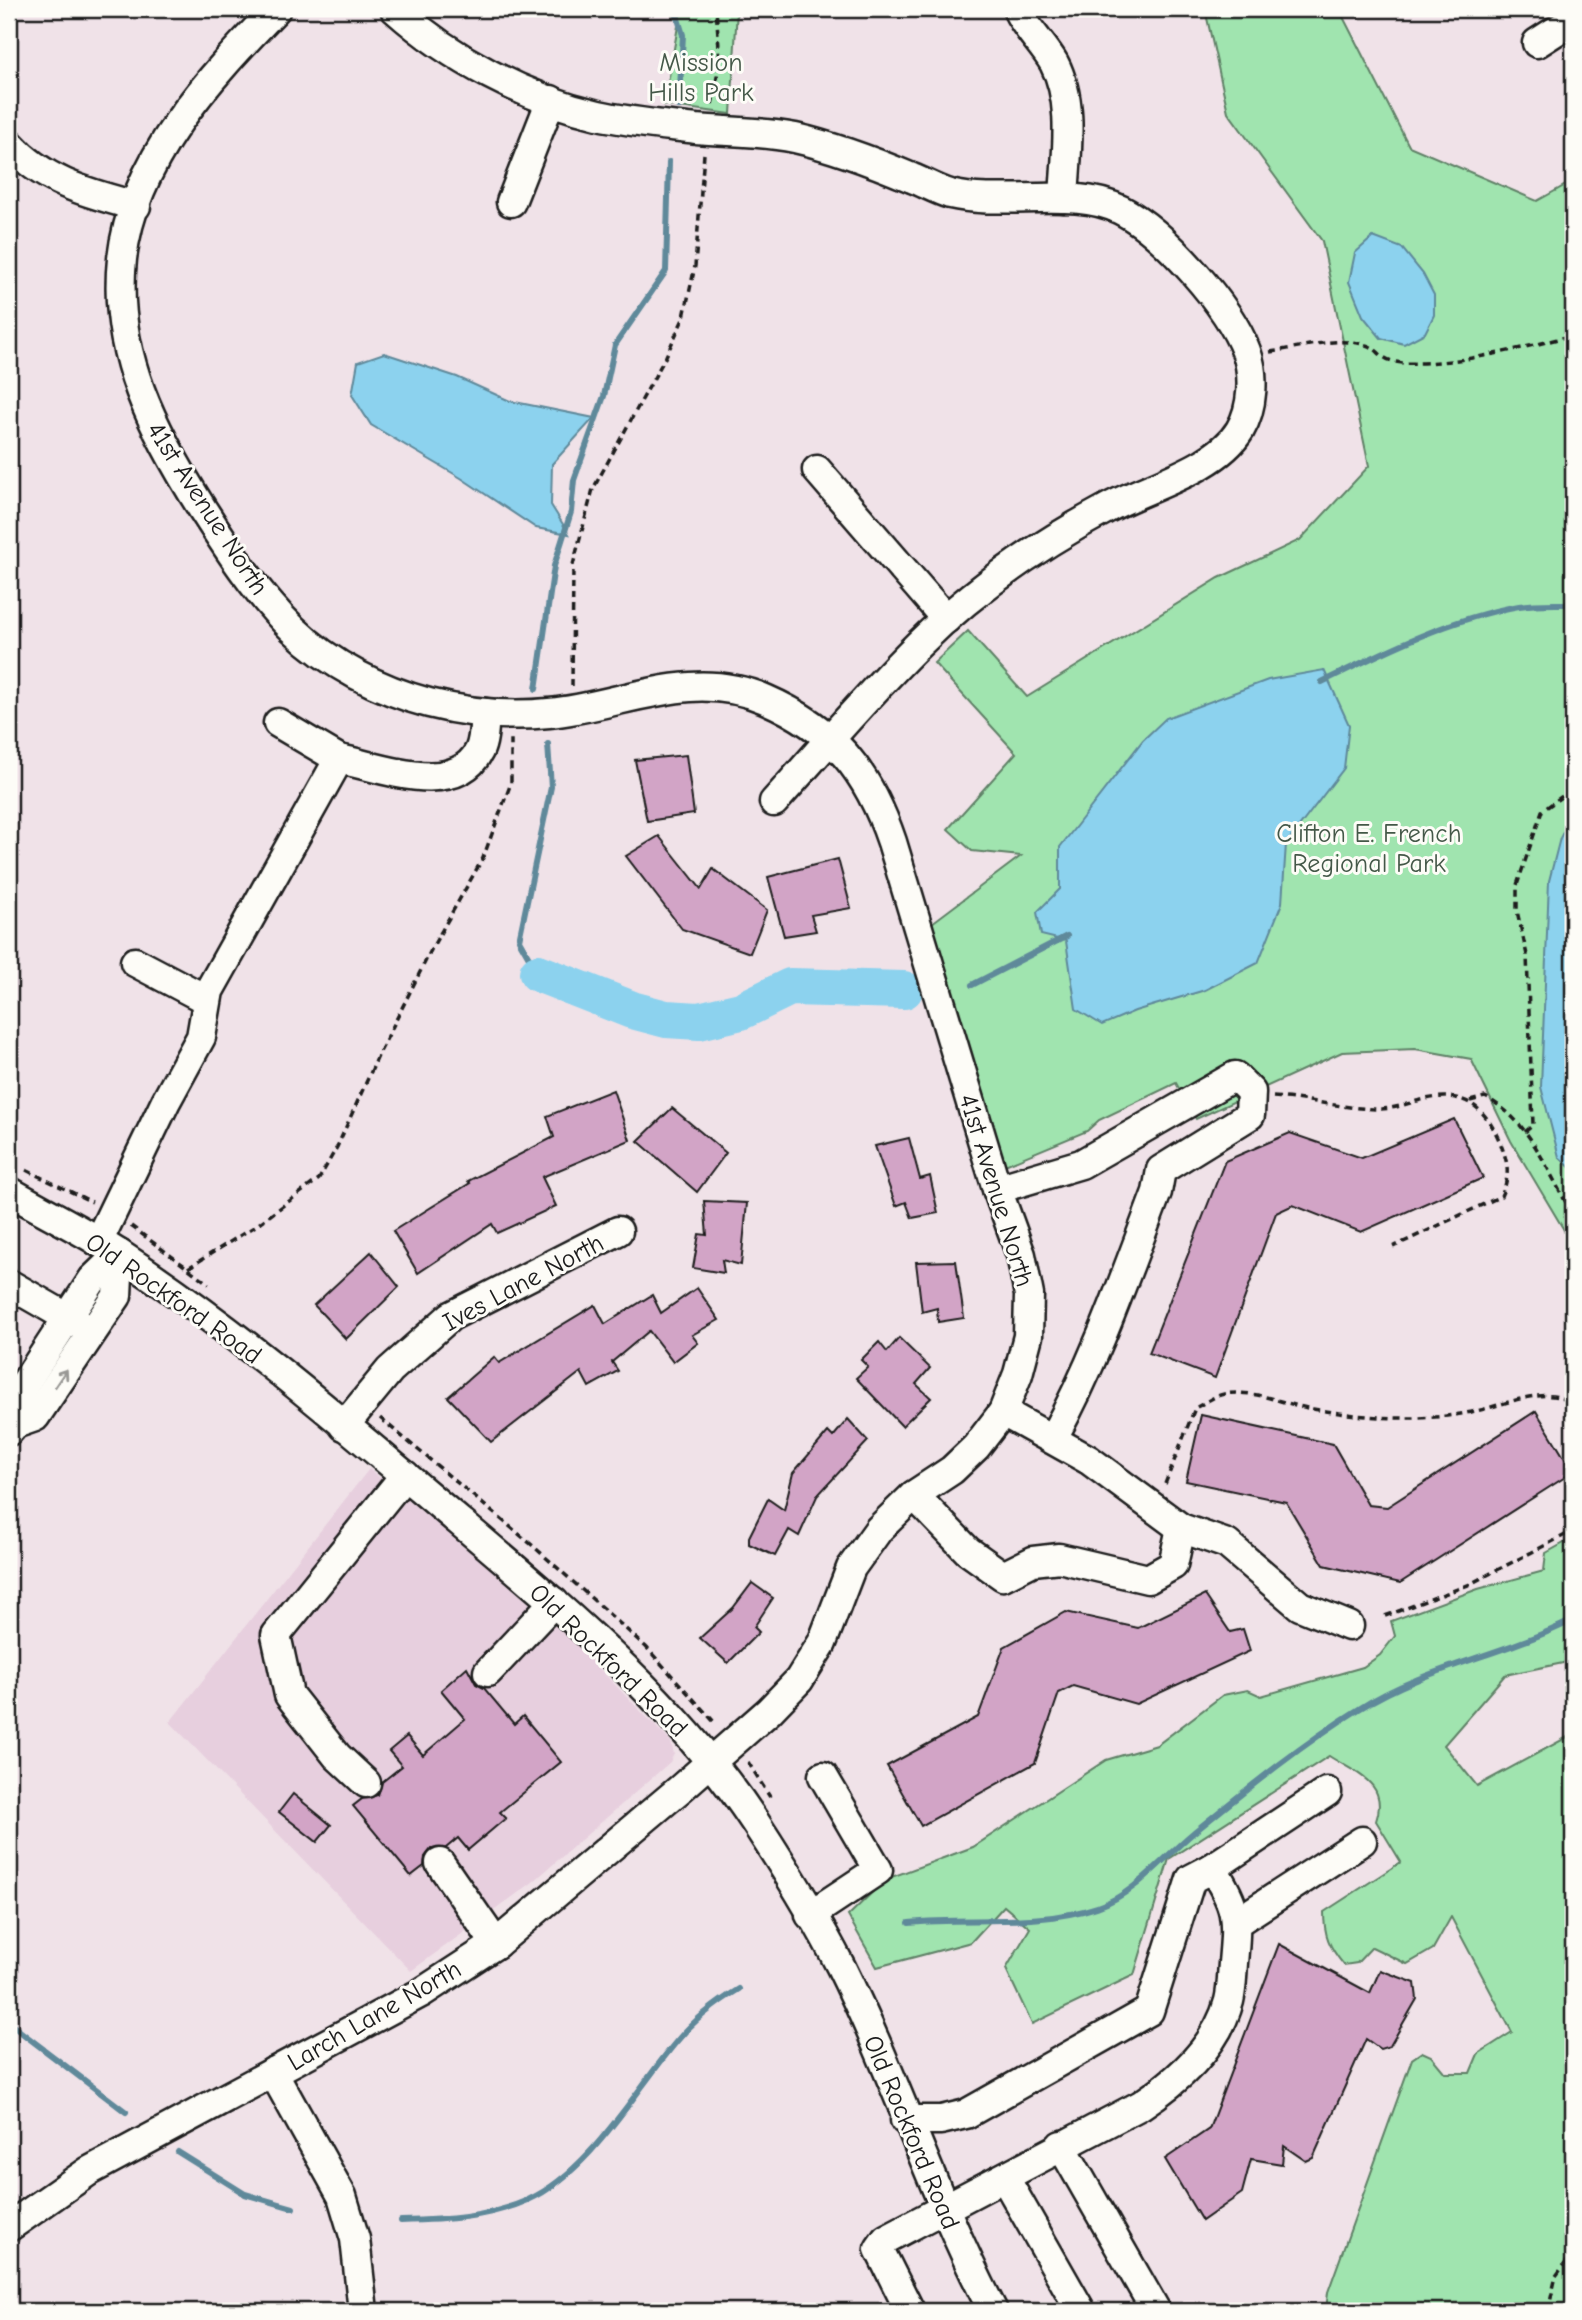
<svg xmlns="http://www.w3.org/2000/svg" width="1582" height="2320" font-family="'Comic Neue',sans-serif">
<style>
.built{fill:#e7cfde}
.green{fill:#a0e4af;stroke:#5e8066;stroke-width:2}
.water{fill:#8cd2ee;stroke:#5f899a;stroke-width:2}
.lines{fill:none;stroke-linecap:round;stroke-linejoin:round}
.stream{stroke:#5f899a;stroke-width:6}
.river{stroke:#8cd2ee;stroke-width:38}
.building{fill:#d2a4c6;stroke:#1c1c1c;stroke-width:2}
.minor-casing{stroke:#1c1c1c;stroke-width:33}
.path{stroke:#1c1c1c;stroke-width:3.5;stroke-dasharray:7 5;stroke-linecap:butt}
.minor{stroke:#fdfcf7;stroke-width:28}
.oneway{stroke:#989794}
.labels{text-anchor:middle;stroke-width:6;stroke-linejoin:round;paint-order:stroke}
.park-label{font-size:26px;fill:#445848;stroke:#fdfcf7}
.street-label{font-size:26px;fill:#1c1c1c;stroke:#fdfcf7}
</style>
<rect width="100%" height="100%" fill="#f0e2e8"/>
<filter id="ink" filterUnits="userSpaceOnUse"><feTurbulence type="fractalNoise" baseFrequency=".0143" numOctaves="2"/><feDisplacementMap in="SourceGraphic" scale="14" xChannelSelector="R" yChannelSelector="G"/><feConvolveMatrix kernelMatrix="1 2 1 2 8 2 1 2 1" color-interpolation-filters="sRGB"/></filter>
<g filter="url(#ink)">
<polygon class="built" points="369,1469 460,1542 577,1646 671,1742 674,1754 670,1762 533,1882 411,1971 170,1722"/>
<g class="green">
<polygon points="681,9 737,9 731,114 664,105"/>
<polygon points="1205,9 1339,9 1409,146 1537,201 1573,181 1573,1075 1559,1157 1573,1170 1573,1245 1511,1141 1471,1059 1415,1049 1342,1052 1196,1119 1176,1083 1099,1120 1087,1131 1005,1165 928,926 1021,856 972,851 948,829 1016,753 934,663 968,631 1027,697 1219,578 1300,540 1369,466 1322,241 1228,112"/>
<path d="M1573,1538V1657L1563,1663L1505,1675L1444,1745L1477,1786L1573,1734V2311H1326L1328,2292L1412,2059L1422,2052L1431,2056L1445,2073H1470L1478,2054L1512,2032L1451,1917L1433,1949L1407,1964L1372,1947L1357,1963L1344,1965C1329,1947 1324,1935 1324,1912L1401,1862L1376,1821C1389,1783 1357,1774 1329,1756L1169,1859L1134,1975L1032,2024L1006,1969L1030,1928L1004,1906L971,1942L877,1967L848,1916L886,1879L973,1847L1106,1760L1157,1745L1223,1695L1248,1690L1261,1696L1363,1667L1380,1655L1395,1636L1391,1621L1478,1589L1544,1571L1546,1553Z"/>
</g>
<g class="water">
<polygon points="1373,237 1402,248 1423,274 1434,295 1434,315 1425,333 1404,344 1381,338 1363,316 1349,282 1355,253"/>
<polygon points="384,353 457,377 510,401 594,418 552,464 551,505 569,534 536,528 461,478 371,425 352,395 358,362"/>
<polygon points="1324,670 1349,725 1344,768 1286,844 1282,903 1258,963 1205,990 1135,1011 1102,1025 1076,1009 1066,941 1041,935 1037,912 1060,889 1060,847 1143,740 1166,718 1268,680"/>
<polygon points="1573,813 1573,1170 1559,1157 1541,1087 1549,881 1560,838"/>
</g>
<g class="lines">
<g class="stream">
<polyline points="675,9 683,35 679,106"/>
<path d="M1322,682C1383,652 1451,618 1519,606C1536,603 1556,604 1573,604"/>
<polyline points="536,689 554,566 571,512 574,480 604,396 615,345 666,271 669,162"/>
<polyline points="538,973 519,940 551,787 548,744"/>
<polyline points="972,985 1067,936"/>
<path d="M909,1923C972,1917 1037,1927 1097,1907C1134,1895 1164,1857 1193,1833C1246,1790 1301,1745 1359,1709C1425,1667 1504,1655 1573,1620"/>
<polyline points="9,2023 126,2112"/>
<polyline points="178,2152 245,2194 293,2208"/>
<path d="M401,2221C444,2220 488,2218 528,2200C590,2172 634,2092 677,2041C694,2020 716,2003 739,1989"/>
</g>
<polyline class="river" points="538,973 632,1010 666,1019 699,1021 741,1011 790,987 904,990"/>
</g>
<g class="building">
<polygon points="686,755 694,814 647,821 635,760"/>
<polygon points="659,836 701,889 713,869 767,910 750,953 682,929 626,856"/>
<polygon points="838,859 851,908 811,915 816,931 784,936 768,877"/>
<polygon points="613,1090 630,1140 542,1177 556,1206 497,1233 492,1224 418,1273 393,1231 470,1183 468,1181 554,1137 547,1116"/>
<polygon points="672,1108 726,1153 697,1192 638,1141"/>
<polygon points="1454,1119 1483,1178 1361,1232 1293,1205 1276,1213 1215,1378 1149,1353 1225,1161 1290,1133 1362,1158"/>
<polygon points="909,1138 920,1179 930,1176 938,1213 912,1218 906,1202 896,1206 875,1146"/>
<polygon points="704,1201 747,1203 741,1265 722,1260 724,1273 693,1268 699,1234 707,1235"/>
<polygon points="371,1252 399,1287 346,1339 314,1305"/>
<polygon points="956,1261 964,1318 938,1322 937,1308 922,1312 916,1262"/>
<polygon points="697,1288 719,1320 692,1335 698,1343 673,1362 649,1331 612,1362 618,1371 589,1387 581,1372 491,1442 448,1397 494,1357 499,1363 595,1305 605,1324 652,1295 661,1313"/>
<polygon points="899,1338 930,1368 916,1384 931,1398 902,1426 856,1378 868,1367 861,1360 879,1342 887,1352"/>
<polygon points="1536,1411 1573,1472 1400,1583 1324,1565 1286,1502 1186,1481 1201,1415 1333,1444 1368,1505 1387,1507"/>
<polygon points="848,1419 868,1441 817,1496 799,1536 789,1530 775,1556 749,1544 749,1537 768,1499 784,1510 793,1473 828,1432 833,1437"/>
<polygon points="752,1583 773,1598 754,1627 759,1632 728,1663 700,1638 733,1608"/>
<polygon points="1205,1595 1230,1632 1243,1629 1250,1651 1136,1704 1073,1686 1059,1693 1035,1763 921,1826 887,1766 978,1717 1004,1647 1066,1612 1138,1628"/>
<polygon points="467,1667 476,1684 484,1688 514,1724 523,1716 561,1762 500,1812 506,1818 468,1850 458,1838 446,1848 431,1849 425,1857 424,1866 411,1876 353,1806 362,1799 378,1795 382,1782 402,1766 389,1751 407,1736 423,1755 465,1719 441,1690"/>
<polygon points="293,1794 331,1825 317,1842 279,1812"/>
<polygon points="1279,1944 1370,1993 1380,1970 1415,1983 1417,1999 1390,2046 1380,2049 1366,2039 1313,2158 1306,2161 1284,2146 1282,2164 1251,2159 1242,2193 1202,2221 1165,2159 1209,2129"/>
</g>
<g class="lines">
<g class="minor-casing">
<g id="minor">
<path d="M395,9C451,59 525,98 598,115C630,122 664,125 696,129C729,132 762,131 795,138C835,147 874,162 912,178C925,183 937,190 950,194C1004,207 1074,186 1121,210C1164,232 1229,306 1246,351C1255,375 1253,408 1240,430C1216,470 1145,487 1106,509C1039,545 973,590 919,644C868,694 822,749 774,802"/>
<path d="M1017,9C1026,29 1043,44 1054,63C1075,103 1066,154 1064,198"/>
<polyline points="1537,43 1573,20"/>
<path d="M9,143C43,182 88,193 136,206"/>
<polyline points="511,202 551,100"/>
<polyline points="817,470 946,619"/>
<polyline points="278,723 339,759"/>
<polyline points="135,962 207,1000"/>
<path d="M997,1189L1081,1164L1235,1076L1251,1092L1250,1115L1161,1170L1157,1192C1125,1276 1096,1360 1053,1438"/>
<path d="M9,1191C46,1213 86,1232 122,1256C241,1334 351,1430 460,1522C567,1613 677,1704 755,1822C785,1868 816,1918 841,1967C897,2080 935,2200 993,2311"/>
<path d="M98,1242L166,1101L201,1037L209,991L339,759C380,767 455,798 479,751C484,741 484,725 485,713"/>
<polyline points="9,1284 84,1327"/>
<polyline points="1003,1412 1089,1460 1181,1528 1227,1544 1300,1606 1349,1626"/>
<polyline points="15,1424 12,1403 93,1279 119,1254"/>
<polyline points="344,1426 390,1370 451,1316 618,1231"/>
<polyline points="9,1431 15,1424 35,1417 117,1296 119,1254"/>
<polyline points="914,1495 968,1551 1003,1576 1033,1561 1059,1558 1148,1579 1173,1565 1181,1528"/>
<polyline points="488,1672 554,1602"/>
<polyline points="366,1783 337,1756 289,1695 276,1635 405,1475"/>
<polyline points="440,1863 496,1944"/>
<polyline points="1212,1868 1327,1792"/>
<polyline points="810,1915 878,1870 823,1776"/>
<polyline points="1237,1922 1362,1841"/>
<polyline points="273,2072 342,2196 355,2239 363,2311"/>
<path d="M905,2120H941L966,2114L1149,2011L1191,1879L1212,1868C1238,1907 1237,1918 1233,1963C1232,1975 1232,1989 1229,2001C1217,2046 1179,2080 1141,2105L886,2239L879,2249L910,2311"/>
<polyline points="1061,2145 1156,2311"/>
<polyline points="1005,2178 1081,2311"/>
<path d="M9,2227L89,2171L421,1993L496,1944L680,1789L769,1711L799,1680L822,1643L851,1568L879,1529L914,1495L952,1470L976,1447L1003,1412L1018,1374L1028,1336L1029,1295L1021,1255L997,1189L892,842C868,771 834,729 765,699C690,667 623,706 549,713C509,717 468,713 429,703C380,690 330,665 293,629C257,594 230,552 203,510C154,432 112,354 122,259C133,159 210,77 276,9"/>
</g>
</g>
<g class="path">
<polyline points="712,105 720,60 716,9"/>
<path d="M1270,352C1299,348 1338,336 1366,345C1381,349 1378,361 1403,363C1459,365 1519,349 1573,335"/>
<polyline points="572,686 573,565 593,489 666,356 684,317 695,266 704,154"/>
<path d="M1273,1097C1309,1099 1344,1109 1381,1109C1393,1109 1406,1104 1417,1101C1459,1090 1482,1101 1499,1140C1508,1161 1511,1175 1501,1196L1393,1247"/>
<path d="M1470,1101L1485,1097C1532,1121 1547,1173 1573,1214"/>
<polyline points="1525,1132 1533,1125 1527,955 1517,911 1517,885 1542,811 1573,788"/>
<polyline points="9,1162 19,1167"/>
<polyline points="26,1170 92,1202"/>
<polyline points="131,1226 209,1284"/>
<polyline points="188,1268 257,1225 319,1179 337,1147 378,1056 433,946 483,858 511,783 511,739"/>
<polyline points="380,1418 532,1545 646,1647 716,1724"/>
<path d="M1165,1484L1195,1408C1203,1404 1214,1396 1224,1394C1254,1389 1283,1404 1313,1409C1368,1418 1421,1423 1476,1411C1505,1405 1547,1384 1573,1404"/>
<polyline points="1385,1616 1468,1585 1573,1531"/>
<polyline points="748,1762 770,1797"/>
<polyline points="1548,2311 1556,2276 1573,2253"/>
</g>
<use href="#minor" class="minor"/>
</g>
<defs><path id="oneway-shaft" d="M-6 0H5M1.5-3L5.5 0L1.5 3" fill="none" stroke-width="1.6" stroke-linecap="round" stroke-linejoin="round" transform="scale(1.75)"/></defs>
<use class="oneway" href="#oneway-shaft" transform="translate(61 1378) rotate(-56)"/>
</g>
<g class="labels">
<g class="park-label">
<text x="701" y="71">Mission<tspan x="701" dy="30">Hills Park</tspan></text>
<text x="1369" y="842">Clifton E. French<tspan x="1369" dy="30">Regional Park</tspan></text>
</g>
<g class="street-label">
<text transform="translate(208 508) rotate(57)" y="9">41st Avenue North</text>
<text transform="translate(997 1190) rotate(73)" y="9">41st Avenue North</text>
<text transform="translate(523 1282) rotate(-28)" y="9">Ives Lane North</text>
<text transform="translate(174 1298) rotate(35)" y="9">Old Rockford Road</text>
<text transform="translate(609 1660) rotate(44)" y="9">Old Rockford Road</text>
<text transform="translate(374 2015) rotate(-30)" y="9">Larch Lane North</text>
<text transform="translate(912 2132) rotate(67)" y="9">Old Rockford Road</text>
</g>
</g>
<rect width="1582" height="2320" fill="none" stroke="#fdfcf7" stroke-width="35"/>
<rect x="18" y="18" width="1547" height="2285" fill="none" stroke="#1c1c1c" stroke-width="2.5" filter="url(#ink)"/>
</svg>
